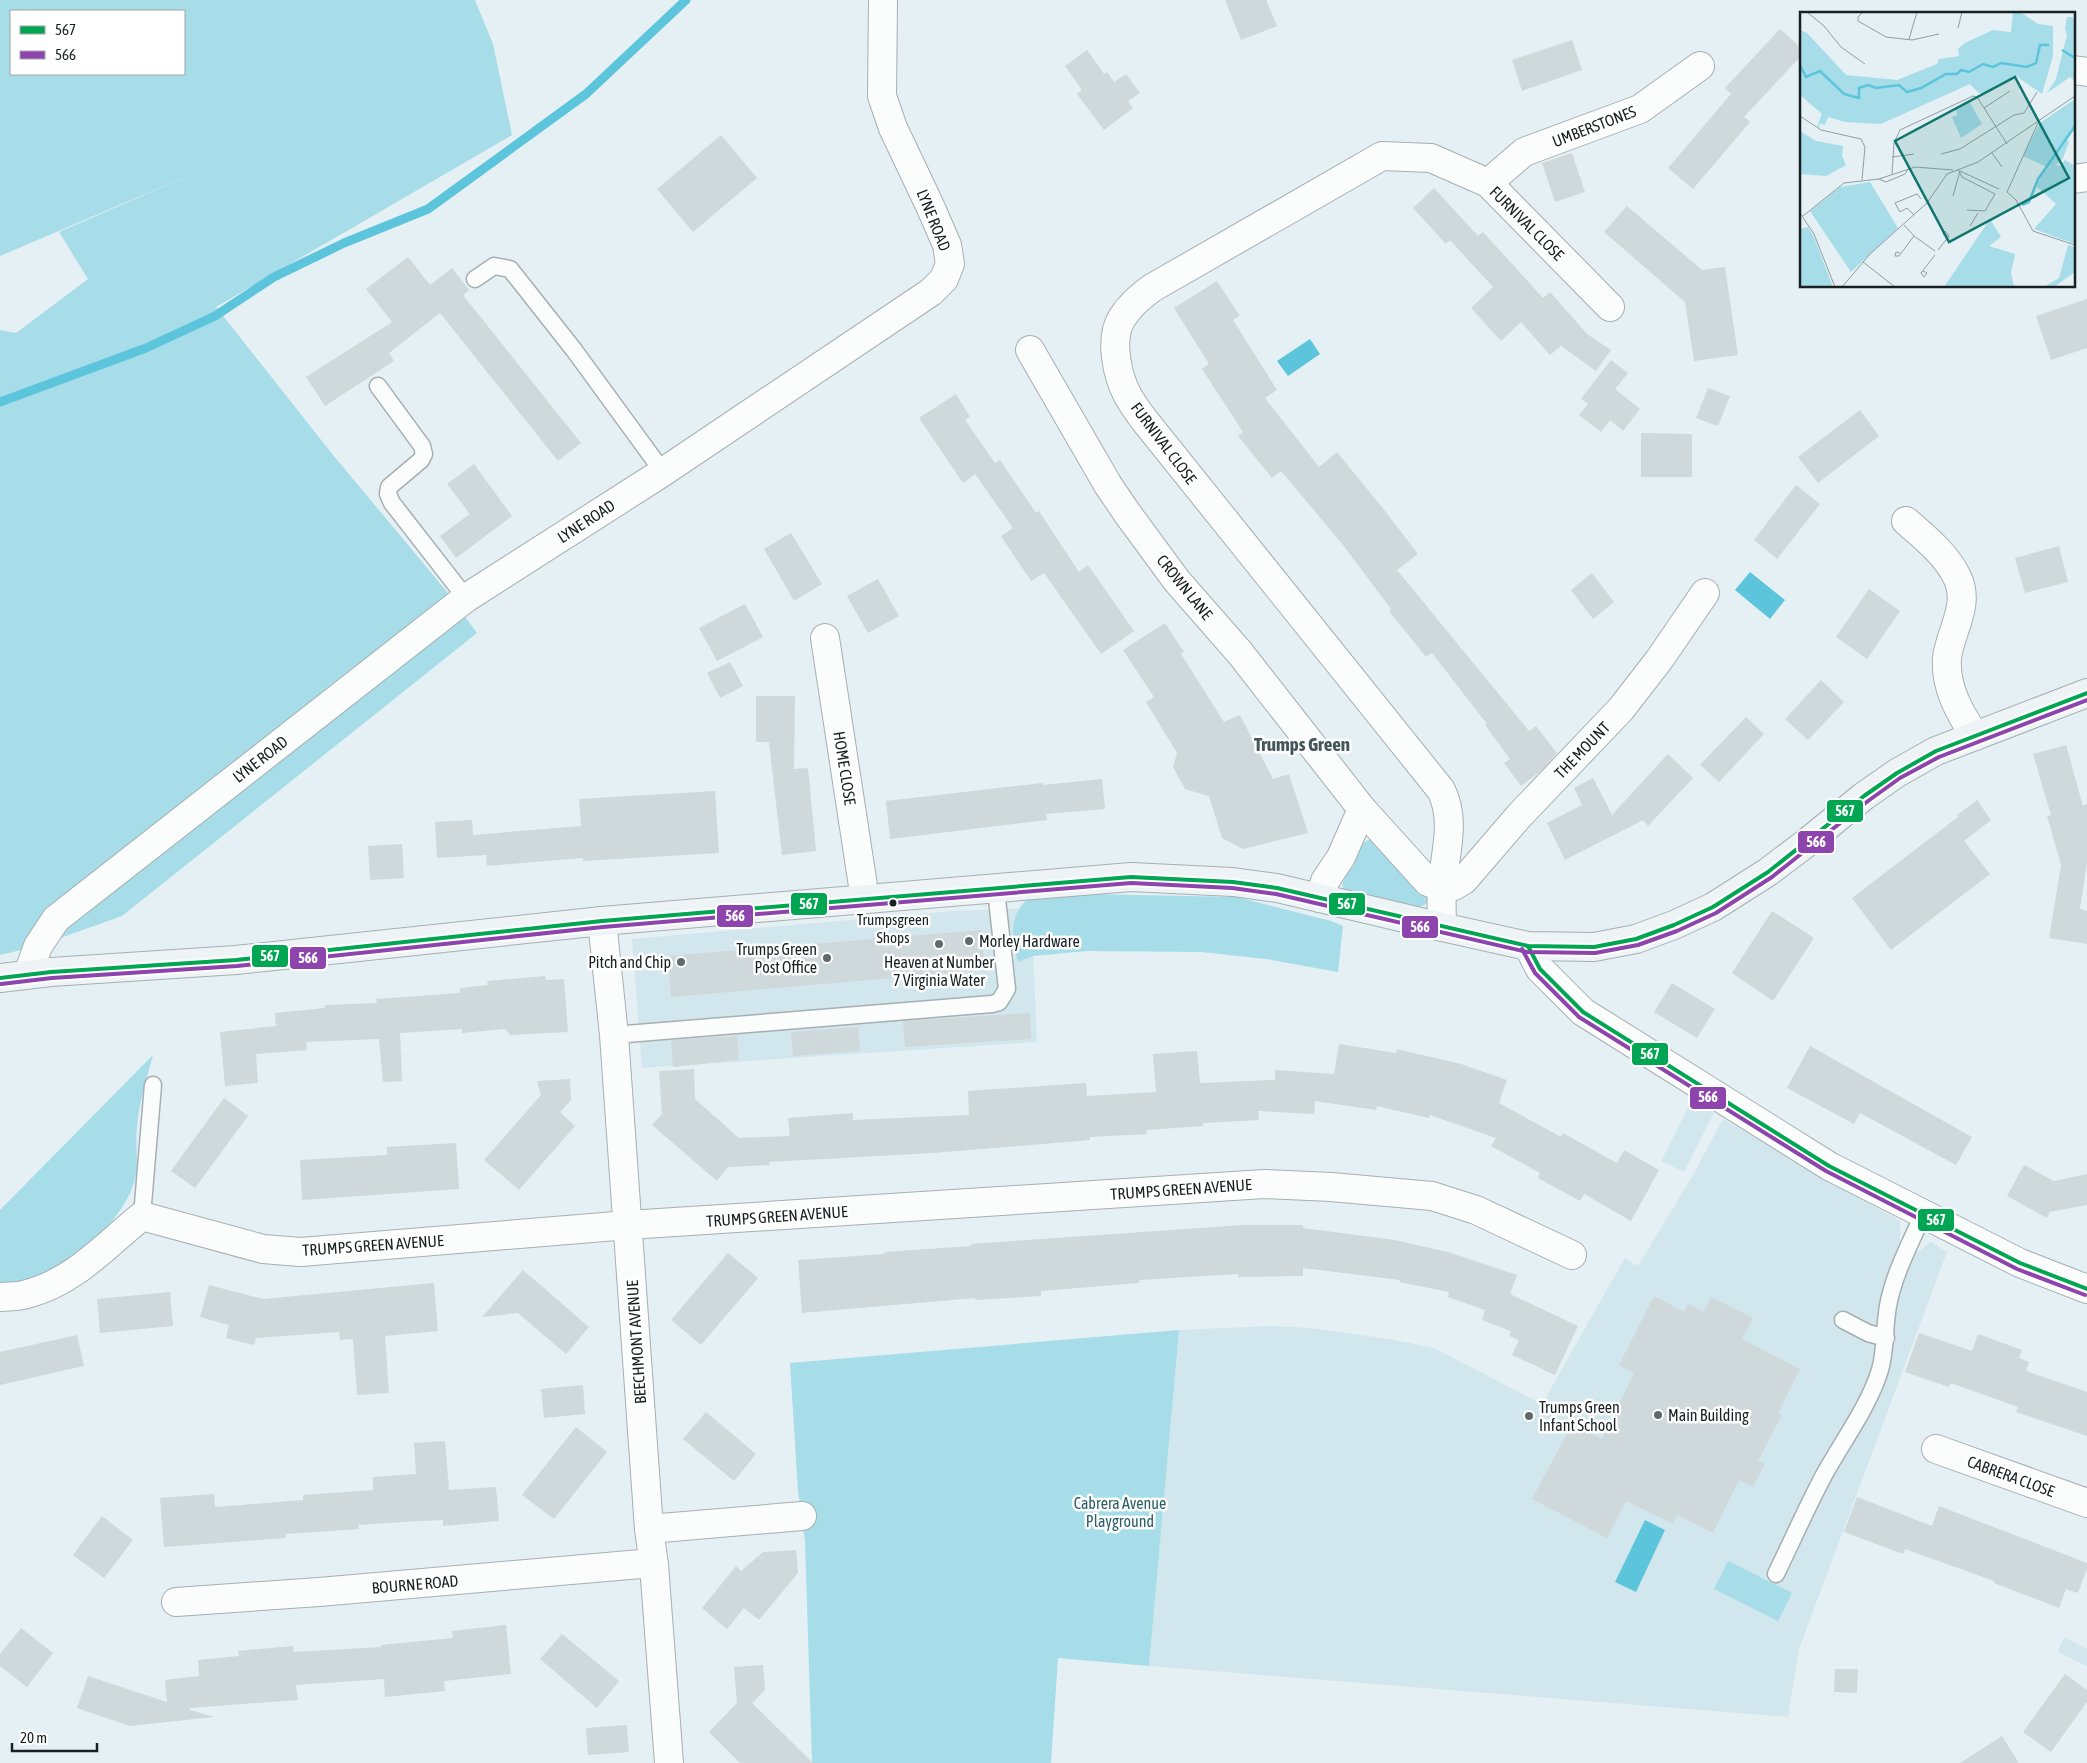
<svg xmlns="http://www.w3.org/2000/svg" width="2087" height="1763" font-family="'Asap Condensed',sans-serif">
<style>
.built{fill:#d1e7ed}
.green{fill:#a7dce9;fill-rule:evenodd}
.water{fill:#5cc5dc}
.lines{fill:none;stroke-linecap:round;stroke-linejoin:round}
.stream{stroke:#5cc5dc;stroke-width:9}
.building{fill:#cfd8db}
.lane-casing{stroke:#a6afb1;stroke-width:19}
.street-casing{stroke:#a6afb1;stroke-width:30}
.secondary-casing{stroke:#a6afb1;stroke-width:30}
.lane{stroke:#fbfdfd;stroke-width:16}
.street{stroke:#fbfdfd;stroke-width:28}
.secondary{stroke:#eef4f6;stroke-width:28}
.bus-1-casing{stroke:#fff;stroke-width:8}
.bus-2-casing{stroke:#fff;stroke-width:8}
.bus-1{stroke:#00a651;stroke-width:4}
.bus-2{stroke:#8e44ad;stroke-width:4}
.bus-dot{fill:#182022;stroke:#fff;stroke-width:2}
.poi-dot{fill:#60696c;stroke:#fff;stroke-width:2}
.labels{text-anchor:middle;stroke-width:5;stroke-linejoin:round;paint-order:stroke}
.bus-label{font-size:15px;fill:#182022;stroke:#fff}
.street-label{font-size:16px;fill:#182022;stroke:#fff}
.poi-label{font-size:16px;fill:#182022;stroke:#fff;text-anchor:start}
.park-label{font-size:16px;fill:#295e6b;stroke:#fff}
.quarter-label{font-size:19px;font-weight:bold;fill:#44565b;stroke:#fff}
.inset-river{fill:none;stroke:#5cc5dc;stroke-width:2.5}
.inset-road{fill:none;stroke:#939da0;stroke-width:1}
.view{fill:#0f766e;fill-opacity:0.15;stroke:#0f766e;stroke-width:2.5}
.inset-edge{fill:none;stroke:#182022;stroke-width:2.5}
.line-badge{stroke:#fff;stroke-width:2}
.badge-label{font-size:14px;text-anchor:middle;font-weight:bold;fill:#fff}
</style>
<rect width="100%" height="100%" fill="#e5f0f4"/>
<g class="built">
<polygon points="1031,908 1037,1042 642,1068 632,939 953,911"/>
<polygon points="1692,1100 1714,1113 1684,1172 1661,1161"/>
<polygon points="1723,1119 1900,1221 1900,1241 1919,1251 1931,1242 1947,1252 1799,1649 1788,1717 1149,1666 1179,1330 1272,1326 1310,1328 1389,1339 1434,1348 1542,1404 1625,1258 1638,1266 1693,1175"/>
<polygon points="2064,1637 2087,1649 2087,1666 2058,1652"/>
</g>
<g class="green">
<path d="M0,0H475L493,44L512,135L216,307L333,455L448,593L477,633L122,916L38,946L0,955V330L16,333L88,279L59,232L211,166L0,256ZM11,11H184V74H11Z"/>
<polygon points="1370,839 1375,840 1429,891 1429,902 1420,907 1412,907 1345,890 1342,886 1344,878 1354,865 1361,844"/>
<path d="M1035,893L1237,897L1331,921L1343,926L1338,972L1266,959L1201,952L1087,951L1033,956L1018,962C1010,933 1009,911 1035,893Z"/>
<path d="M153,1055C147,1078 139,1102 137,1126C135,1144 139,1161 135,1179C124,1222 69,1269 27,1281C18,1283 9,1283 0,1284V1210Z"/>
<polygon points="1179,1330 1149,1666 1058,1658 1051,1763 812,1763 805,1541 798,1491 790,1363"/>
<polygon points="1728,1561 1792,1593 1778,1621 1714,1589"/>
</g>
<g class="water">
<polygon points="1310,339 1320,354 1288,376 1277,361"/>
<polygon points="1750,572 1785,600 1770,619 1735,590"/>
<polygon points="1645,1520 1665,1530 1636,1592 1615,1582"/>
</g>
<g class="lines">
<polyline class="stream" points="0,402 146,348 215,316 274,277 344,243 428,209 586,94 686,0"/>
</g>
<g class="building">
<polygon points="1225,0 1266,0 1277,26 1241,40"/>
<polygon points="1780,29 1801,48 1801,56 1744,117 1750,122 1693,189 1668,168 1731,94 1725,88"/>
<polygon points="1572,40 1582,70 1522,91 1512,60"/>
<polygon points="1087,50 1104,74 1107,72 1114,82 1126,74 1140,93 1128,101 1133,108 1104,130 1077,94 1082,90 1065,66"/>
<polygon points="721,135 757,178 693,232 657,189"/>
<polygon points="1572,153 1585,192 1555,202 1542,163"/>
<polygon points="1434,188 1478,236 1483,232 1543,298 1550,292 1587,334 1611,350 1596,371 1561,346 1550,355 1521,322 1501,341 1471,308 1493,287 1450,240 1446,244 1413,208"/>
<polygon points="1627,206 1702,270 1725,267 1738,355 1694,361 1685,302 1604,232"/>
<polygon points="408,257 430,285 452,268 469,290 463,295 581,443 558,461 440,313 389,353 394,361 325,406 306,377 392,322 366,289"/>
<polygon points="1217,281 1240,316 1233,320 1277,390 1265,398 1319,467 1337,452 1385,511 1418,554 1397,570 1529,731 1536,726 1557,753 1542,770 1521,786 1504,763 1510,759 1485,725 1487,724 1432,653 1426,657 1389,611 1391,609 1343,545 1281,471 1272,478 1238,436 1243,432 1202,369 1209,364 1174,308"/>
<polygon points="2087,299 2087,348 2051,360 2036,316"/>
<polygon points="1611,360 1628,373 1615,389 1640,409 1623,431 1610,420 1601,432 1579,415 1588,404 1581,399"/>
<polygon points="1708,388 1730,396 1718,426 1696,418"/>
<polygon points="956,394 970,417 965,420 995,463 1000,460 1036,513 1039,511 1079,572 1088,565 1134,631 1101,654 1044,573 1031,581 1001,536 1013,528 975,474 963,483 919,418"/>
<polygon points="1860,410 1879,436 1818,483 1798,457"/>
<polygon points="1641,433 1692,434 1692,477 1641,477"/>
<polygon points="474,464 512,516 456,558 440,536 470,514 447,484"/>
<polygon points="1796,485 1820,504 1777,559 1754,540"/>
<polygon points="791,533 822,584 794,601 764,549"/>
<polygon points="2059,546 2068,582 2025,593 2015,558"/>
<polygon points="1592,573 1614,602 1593,619 1571,590"/>
<polygon points="878,579 899,616 868,633 847,596"/>
<polygon points="1869,589 1900,611 1867,659 1836,637"/>
<polygon points="745,604 763,637 717,661 699,628"/>
<polygon points="1165,623 1184,652 1181,654 1224,722 1240,715 1273,779 1289,774 1308,833 1243,849 1222,838 1209,796 1185,789 1173,767 1177,753 1146,702 1154,697 1123,650"/>
<polygon points="730,662 743,686 720,698 707,673"/>
<polygon points="1821,680 1844,702 1808,740 1785,719"/>
<polygon points="756,696 795,696 794,769 808,768 816,851 782,855 769,742 756,742"/>
<polygon points="1746,717 1764,734 1719,782 1700,765"/>
<polygon points="2066,745 2083,806 2087,804 2087,862 2080,909 2087,911 2087,944 2049,938 2061,865 2047,816 2051,815 2033,754"/>
<polygon points="1668,754 1693,778 1648,826 1643,820 1565,860 1547,823 1582,805 1574,788 1593,778 1612,815"/>
<polygon points="1102,779 1105,809 1046,814 1047,820 890,839 886,801 1042,783 1043,785"/>
<polygon points="715,791 719,853 583,861 583,858 487,866 486,855 437,858 435,822 472,820 473,835 581,826 579,799"/>
<polygon points="1977,800 1991,820 1964,841 1990,874 1891,950 1852,898 1958,817 1957,815"/>
<polygon points="402,844 404,878 370,880 368,846"/>
<polygon points="1772,911 1814,938 1773,1001 1732,973"/>
<polygon points="981,930 985,970 671,997 668,956"/>
<polygon points="545,976 546,980 564,979 568,1032 510,1035 505,1029 462,1033 462,1029 400,1033 402,1081 383,1082 379,1039 306,1042 307,1050 256,1054 258,1083 225,1086 220,1032 276,1026 275,1013 325,1008 325,1005 377,1003 376,999 460,993 460,988 488,985 487,981"/>
<polygon points="1672,983 1715,1009 1697,1038 1654,1012"/>
<polygon points="1030,1013 1031,1039 905,1047 903,1021"/>
<polygon points="858,1027 860,1051 793,1056 791,1032"/>
<polygon points="737,1036 739,1060 673,1067 671,1040"/>
<polygon points="1339,1044 1396,1053 1397,1049 1461,1064 1507,1080 1499,1103 1561,1137 1563,1133 1617,1163 1624,1150 1659,1170 1631,1221 1584,1194 1580,1201 1538,1178 1540,1173 1491,1146 1496,1138 1430,1115 1429,1118 1377,1106 1376,1110 1315,1101 1314,1114 1258,1111 1259,1120 1203,1123 1203,1126 1146,1130 1147,1134 1090,1137 1090,1140 933,1153 769,1162 770,1165 728,1167 717,1181 652,1125 662,1114 659,1071 694,1069 695,1099 739,1138 790,1136 788,1118 853,1113 853,1120 969,1115 968,1091 1086,1083 1087,1096 1156,1092 1153,1054 1197,1051 1200,1083 1275,1080 1275,1070 1334,1074"/>
<polygon points="1810,1046 1972,1137 1956,1165 1860,1113 1854,1124 1787,1088"/>
<polygon points="570,1079 571,1100 560,1112 575,1126 519,1190 484,1160 541,1095 537,1081"/>
<polygon points="224,1098 248,1116 195,1188 171,1171"/>
<polygon points="456,1143 459,1189 302,1200 300,1160 387,1155 387,1147"/>
<polygon points="2024,1165 2054,1181 2087,1174 2087,1205 2050,1212 2047,1218 2007,1196"/>
<polygon points="1243,1225 1303,1225 1303,1228 1395,1240 1448,1252 1517,1275 1510,1294 1578,1326 1555,1375 1512,1355 1519,1340 1509,1336 1511,1331 1482,1320 1485,1310 1448,1297 1449,1292 1399,1282 1400,1280 1303,1268 1303,1276 1238,1277 1238,1274 1139,1280 1139,1283 1041,1291 1041,1296 975,1300 975,1298 802,1313 798,1260 885,1254 884,1252 971,1246 971,1244"/>
<polygon points="728,1253 758,1278 701,1345 671,1320"/>
<polygon points="523,1270 589,1327 566,1354 518,1313 482,1317"/>
<polygon points="434,1283 438,1331 385,1336 389,1393 357,1395 353,1339 340,1340 339,1332 256,1338 254,1345 226,1338 229,1325 200,1317 209,1285 263,1299"/>
<polygon points="170,1292 173,1326 100,1333 97,1299"/>
<polygon points="1654,1296 1684,1312 1688,1304 1704,1312 1711,1297 1753,1318 1742,1339 1800,1369 1778,1413 1782,1415 1758,1461 1765,1464 1753,1487 1739,1480 1713,1533 1677,1515 1673,1524 1626,1501 1607,1538 1532,1499 1572,1424 1602,1439 1634,1373 1619,1365"/>
<polygon points="1919,1333 1972,1351 1978,1334 2022,1350 2019,1358 2029,1362 2026,1371 2087,1392 2087,1436 2016,1412 2018,1407 1951,1383 1949,1387 1905,1372"/>
<polygon points="77,1335 84,1366 0,1385 0,1352"/>
<polygon points="583,1385 585,1414 544,1418 541,1389"/>
<polygon points="706,1412 756,1454 734,1481 683,1439"/>
<polygon points="576,1427 607,1452 554,1519 522,1495"/>
<polygon points="445,1441 449,1490 496,1487 499,1521 443,1526 443,1520 403,1522 358,1525 359,1529 286,1534 286,1538 164,1547 160,1498 214,1494 215,1507 303,1500 303,1495 373,1490 373,1477 416,1474 414,1443"/>
<polygon points="1857,1497 1932,1526 1939,1506 2087,1563 2087,1569 2078,1593 2066,1589 2059,1608 1994,1583 1994,1581 1905,1549 1903,1554 1844,1532"/>
<polygon points="102,1516 133,1540 104,1578 73,1555"/>
<polygon points="796,1550 798,1573 759,1620 744,1608 727,1629 702,1608 736,1566 741,1571 763,1552"/>
<polygon points="506,1625 511,1674 444,1681 445,1691 385,1697 384,1679 296,1685 298,1700 190,1708 190,1710 214,1717 130,1726 77,1708 88,1676 167,1702 165,1680 199,1676 198,1660 239,1656 238,1651 293,1646 294,1652 381,1647 381,1645 453,1638 452,1631"/>
<polygon points="21,1628 53,1653 27,1687 0,1666 0,1654"/>
<polygon points="562,1634 619,1681 597,1708 540,1659"/>
<polygon points="763,1665 765,1690 752,1703 813,1763 740,1763 709,1732 737,1703 734,1667"/>
<polygon points="1835,1669 1858,1669 1857,1693 1834,1692"/>
<polygon points="2065,1674 2087,1690 2087,1702 2051,1752 2023,1732"/>
<polygon points="627,1725 629,1752 588,1755 586,1728"/>
<polygon points="2002,1736 2019,1763 1960,1763"/>
</g>
<g class="lines">
<g class="lane-casing">
<g id="lane">
<polyline points="475,279 494,266 510,269 574,350 663,472"/>
<polyline points="378,386 422,446 424,454 421,460 389,487 388,494 392,503 466,598"/>
<polyline points="614,1035 992,1004 999,1002 1007,989 996,890"/>
<polyline points="142,1216 153,1085"/>
<polyline points="1843,1320 1868,1333 1886,1338"/>
<path d="M1776,1574C1792,1541 1807,1507 1824,1475C1842,1442 1869,1406 1880,1370C1886,1349 1884,1328 1888,1306C1894,1273 1910,1245 1923,1214"/>
</g>
</g>
<g class="street-casing">
<g id="street">
<polyline points="2073,70 2087,72"/>
<polyline points="2073,179 2087,177"/>
<polyline points="1488,183 1524,152 1640,109 1700,66"/>
<polyline points="1030,350 1108,485 1127,513 1177,581 1240,653 1362,809 1428,882 1442,888 1454,886 1464,880 1519,816 1621,709 1659,660 1705,593"/>
<path d="M1906,521C1924,537 1946,554 1957,577C1971,605 1950,631 1947,658C1945,687 1959,712 1975,736"/>
<polyline points="825,638 865,899"/>
<polyline points="1320,898 1325,881 1341,857 1362,809"/>
<polyline points="602,921 614,1035 649,1529 654,1565 669,1763"/>
<path d="M1442,927C1442,915 1441,902 1442,889C1444,855 1457,822 1441,790L1145,421C1139,413 1133,405 1128,396C1117,376 1109,338 1122,318C1130,305 1140,297 1152,288L1382,156L1431,158L1488,183L1610,307"/>
<polyline points="1528,946 1540,969 1583,1012 1829,1166 2020,1263 2087,1289"/>
<polyline points="28,974 38,946 56,919 466,598 663,472 931,292 944,279 950,264 947,245 930,206 893,128 882,96 883,0"/>
<path d="M0,1297C9,1296 19,1297 27,1294C74,1282 106,1245 142,1216L263,1249L301,1252L628,1225L1264,1184L1331,1187L1432,1196L1476,1210L1572,1255"/>
<polyline points="1936,1449 2087,1503"/>
<polyline points="649,1529 802,1516"/>
<polyline points="176,1602 319,1592 641,1564 654,1565"/>
</g>
</g>
<g class="secondary-casing">
<polyline id="secondary" points="0,978 51,972 236,960 602,921 1131,877 1233,882 1277,888 1442,927 1528,946 1594,947 1636,939 1674,925 1713,907 1768,872 1805,844 1864,796 1897,773 1936,751 2087,693"/>
</g>
<use href="#lane" class="lane"/>
<use href="#street" class="street"/>
<use href="#secondary" class="secondary"/>
<g class="bus-1-casing">
<g id="bus-1">
<polyline points="1528,946 1540,969 1583,1012 1829,1166 2020,1263 2087,1289"/>
<polyline points="0,978 51,972 236,960 602,921 1131,877 1233,882 1277,888 1528,946 1594,947 1636,939 1674,925 1713,907 1768,872 1864,796 1897,773 1936,751 2087,693"/>
</g>
</g>
<g class="bus-2-casing">
<g id="bus-2">
<polyline points="1522,949 1535,973 1579,1017 1826,1171 2017,1269 2085,1295"/>
<polyline points="1,984 52,978 237,966 603,927 1131,883 1232,888 1276,894 1527,952 1595,953 1638,945 1677,931 1716,913 1772,877 1868,801 1900,778 1939,757 2087,700"/>
</g>
</g>
<use href="#bus-1" class="bus-1"/>
<use href="#bus-2" class="bus-2"/>
</g>
<circle class="bus-dot" cx="893" cy="903" r="4.5"/>
<g class="poi-dot">
<circle cx="969" cy="941" r="5"/>
<circle cx="939" cy="944" r="5"/>
<circle cx="827" cy="958" r="5"/>
<circle cx="681" cy="962" r="5"/>
<circle cx="1658" cy="1415" r="5"/>
<circle cx="1529" cy="1416" r="5"/>
</g>
<g class="labels">
<g class="bus-label">
<text x="893" y="925">Trumpsgreen<tspan x="893" dy="18">Shops</tspan></text>
</g>
<g class="street-label">
<text transform="translate(1594 126) rotate(-21)" y="6">UMBERSTONES</text>
<text transform="translate(934 220) rotate(68)" y="6">LYNE ROAD</text>
<text transform="translate(1527 223) rotate(45)" y="6">FURNIVAL CLOSE</text>
<text transform="translate(1164 443) rotate(53)" y="6">FURNIVAL CLOSE</text>
<text transform="translate(586 521) rotate(-33)" y="6">LYNE ROAD</text>
<text transform="translate(1185 587) rotate(51)" y="6">CROWN LANE</text>
<text transform="translate(1582 750) rotate(-46)" y="6">THE MOUNT</text>
<text transform="translate(260 759) rotate(-38)" y="6">LYNE ROAD</text>
<text transform="translate(845 768) rotate(81)" y="6">HOME CLOSE</text>
<text transform="translate(1181 1189) rotate(-4)" y="6">TRUMPS GREEN AVENUE</text>
<text transform="translate(777 1216) rotate(-4)" y="6">TRUMPS GREEN AVENUE</text>
<text transform="translate(373 1245) rotate(-4)" y="6">TRUMPS GREEN AVENUE</text>
<text transform="translate(636 1342) rotate(-94)" y="6">BEECHMONT AVENUE</text>
<text transform="translate(2011 1476) rotate(20)" y="6">CABRERA CLOSE</text>
<text transform="translate(415 1584) rotate(-5)" y="6">BOURNE ROAD</text>
</g>
<g class="poi-label">
<text x="979" y="947">Morley Hardware</text>
<text x="817" y="955" text-anchor="end">Trumps Green<tspan x="817" dy="18">Post Office</tspan></text>
<text x="671" y="968" text-anchor="end">Pitch and Chip</text>
<text x="939" y="968" text-anchor="middle">Heaven at Number<tspan x="939" dy="18">7 Virginia Water</tspan></text>
<text x="1539" y="1413">Trumps Green<tspan x="1539" dy="18">Infant School</tspan></text>
<text x="1668" y="1421">Main Building</text>
</g>
<g class="park-label">
<text x="1120" y="1509">Cabrera Avenue<tspan x="1120" dy="18">Playground</tspan></text>
</g>
<g class="quarter-label">
<text x="1302" y="751">Trumps Green</text>
</g>
</g>
<g transform="translate(1800 12)">
<rect width="275" height="275" fill="#e5f0f4"/>
<path d="M213,0H220L238,12L253,14V44L242,82L216,64L185,81H179L170,72L81,112L45,110L28,105L25,113L19,111L20,116L17,114L22,102L0,83V18L7,21L46,63L97,68L137,52L139,47L159,44L158,37L165,31L193,18L211,20ZM267,5H273L275,11V69L270,65L247,81L256,67L267,23L265,16ZM275,87V116L267,128L269,130L263,146L256,153L259,154L265,148L275,154V232L234,217L256,192L236,174L247,155L223,144L240,111ZM169,89L182,112L161,126L152,105L158,103L155,96ZM0,119L16,129L43,134L42,144L46,153L26,164L0,162ZM70,170L98,216L51,260L10,199L40,175ZM190,207L201,225L189,234L215,242L211,261L214,275H144ZM8,215L14,225L33,275H0V217ZM268,233L275,235V260L254,275H244L259,266Z" fill="#a7dce9"/>
<path class="inset-river" d="M262,38L275,46M0,53L6,65L20,59L44,82L59,86V76L68,73L76,76L99,73L107,80L121,76L146,62H157L161,58L169,60L183,52L193,55L201,51L227,55L236,51L240,33H249M222,193L229,190L238,167L275,114"/>
<path class="inset-road" d="M7,0L24,14L41,35L65,52M63,0L58,5V9L86,25L112,28L139,22M158,16L162,0M109,27L117,0M184,96L210,79M0,104L21,118L61,127L65,135L62,168M238,111L207,180L216,188L233,219L275,233M192,141L202,155M141,142L160,137L214,103L224,101L237,80M92,145L114,142M158,157L162,165L195,182L185,199L167,198M92,162L94,131L100,118L173,84L177,85L207,132M79,167L86,170L105,162L109,156M153,184L160,159L199,177M0,201L14,222L35,275M114,203L107,196L100,200L95,191L117,182L121,187M3,204L44,171L79,167L115,155L153,158M170,214L178,201M114,224L135,239M138,238L149,224L145,219L143,222L147,226M100,241L96,240L95,244H99L114,224L104,213M63,250L95,275M123,259L127,261L124,265L121,261L135,243M42,275L70,242L127,191L147,162L178,150L275,84"/>
<path class="view" d="M215,65L269,166L149,230L95,129Z"/>
<rect width="275" height="275" class="inset-edge"/>
</g>
<g class="line-badge">
<rect x="1826" y="799" width="38" height="24" rx="5" fill="#00a651"/>
<rect x="1797" y="830" width="38" height="24" rx="5" fill="#8e44ad"/>
<rect x="790" y="892" width="38" height="24" rx="5" fill="#00a651"/>
<rect x="1328" y="892" width="38" height="24" rx="5" fill="#00a651"/>
<rect x="716" y="904" width="38" height="24" rx="5" fill="#8e44ad"/>
<rect x="1401" y="915" width="38" height="24" rx="5" fill="#8e44ad"/>
<rect x="251" y="944" width="38" height="24" rx="5" fill="#00a651"/>
<rect x="289" y="946" width="38" height="24" rx="5" fill="#8e44ad"/>
<rect x="1631" y="1042" width="38" height="24" rx="5" fill="#00a651"/>
<rect x="1689" y="1086" width="38" height="24" rx="5" fill="#8e44ad"/>
<rect x="1917" y="1208" width="38" height="24" rx="5" fill="#00a651"/>
</g>
<g class="badge-label">
<text x="1845" y="816">567</text>
<text x="1816" y="847">566</text>
<text x="809" y="909">567</text>
<text x="1347" y="909">567</text>
<text x="735" y="921">566</text>
<text x="1420" y="932">566</text>
<text x="270" y="961">567</text>
<text x="308" y="963">566</text>
<text x="1650" y="1059">567</text>
<text x="1708" y="1102">566</text>
<text x="1936" y="1225">567</text>
</g>
<rect x="10" y="10" width="175" height="65" fill="#ffffff" stroke="#a3a6a7"/>
<rect x="20" y="26" width="25" height="8" fill="#00a651" stroke="#a3a6a7"/>
<text x="55" y="35" font-size="15" fill="#182022">567</text>
<rect x="20" y="51" width="25" height="8" fill="#8e44ad" stroke="#a3a6a7"/>
<text x="55" y="60" font-size="15" fill="#182022">566</text>
<path d="M12 1743v8h85v-8" fill="none" stroke="#182022" stroke-width="2.5"/>
<text x="20" y="1743" font-size="15" fill="#182022" stroke="#ffffff" stroke-width="4" paint-order="stroke">20 m</text>
</svg>
